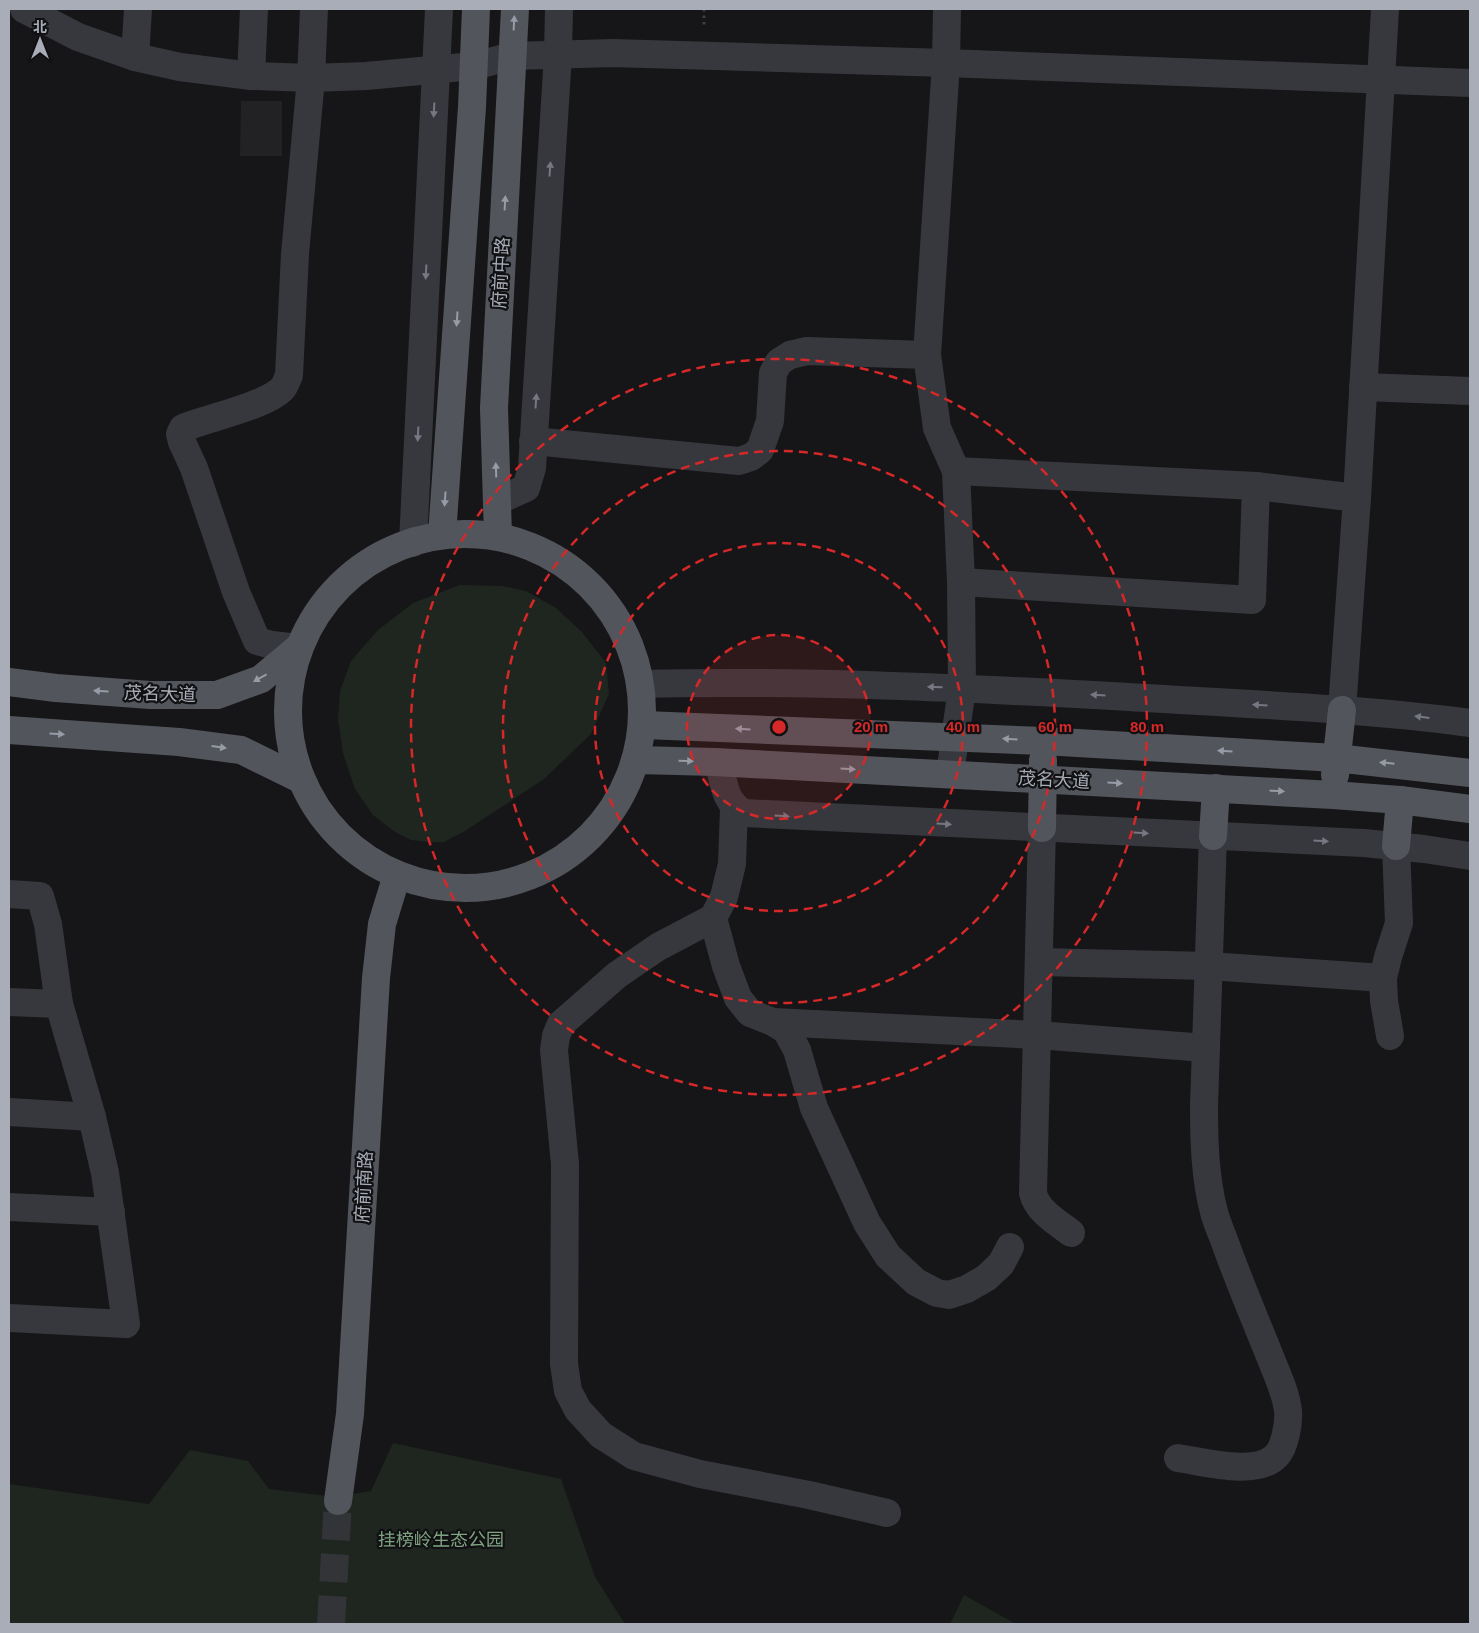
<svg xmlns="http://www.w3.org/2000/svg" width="1479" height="1633" font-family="Helvetica,'Noto Sans SC',sans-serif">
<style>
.built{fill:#222225}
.green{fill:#1e261f}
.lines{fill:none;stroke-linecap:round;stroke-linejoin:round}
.major-tunnel{stroke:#333438;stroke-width:28;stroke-dasharray:28 14;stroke-linecap:butt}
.path{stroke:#3d3f44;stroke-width:3;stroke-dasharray:2.5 4;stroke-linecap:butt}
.minor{stroke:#37383d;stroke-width:28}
.major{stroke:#53555c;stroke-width:28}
.oneway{fill:#979ba6}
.oneway2{fill:#757881}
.ring{fill:none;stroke:#d62828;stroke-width:2.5;stroke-dasharray:9 6}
.labels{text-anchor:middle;stroke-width:4.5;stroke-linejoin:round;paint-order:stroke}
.street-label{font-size:18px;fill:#a8adb8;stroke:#111113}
.park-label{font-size:18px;fill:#7fa381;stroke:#111113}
.centre{fill:#d62828;stroke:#111113;stroke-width:2.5}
.ring-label{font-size:15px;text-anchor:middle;font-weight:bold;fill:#d62828;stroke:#111113;stroke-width:4.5;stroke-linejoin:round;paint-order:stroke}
</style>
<rect width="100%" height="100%" fill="#161618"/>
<polygon class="built" points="241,101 282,101 282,156 240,156"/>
<g class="green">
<polygon points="460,585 502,586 526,591 556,608 582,632 606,663 609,694 591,734 544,779 465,831 444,842 428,842 411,840 395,832 373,815 355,789 343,753 338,719 340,691 351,661 378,630 413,603"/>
<polygon points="393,1443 561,1479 595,1577 625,1624 9,1624 9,1484 149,1504 190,1450 248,1461 269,1489 336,1497 371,1491"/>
<polygon points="964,1595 1016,1624 950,1624"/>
</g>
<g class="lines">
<polyline class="major-tunnel" points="331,1624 338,1501"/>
<polyline class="path" points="704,9 704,26"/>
<g class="minor">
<polyline points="24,9 78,37 135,57 180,67 251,76 311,78 366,76 474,66 512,56 613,53 946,63 1470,83"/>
<polyline points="947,9 946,63 927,355 937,428 956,471 961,582 962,688 950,774"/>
<polyline points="135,57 138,9"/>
<polyline points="251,76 254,9"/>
<polyline points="1363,387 1470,391"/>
<polyline points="533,441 739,461 751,457 760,450 770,421 773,373 779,362 790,355 807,351 927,355"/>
<polyline points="956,471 1256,486 1357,498"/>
<polyline points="497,501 526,488 532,468 558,55 559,9"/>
<polyline points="413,543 439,9"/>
<polyline points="961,582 1252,600 1256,486"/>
<path d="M298,648L272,645L257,641L236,592L194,468L182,442L180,434L183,428C208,418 265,406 282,389C285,386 287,380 289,375L295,254L311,78L314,9"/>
<path d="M642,684C804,680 967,688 1129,697C1243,704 1357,708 1470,723"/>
<polyline points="1342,710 1357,498 1385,9"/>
<path d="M719,763C724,783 724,802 744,813L1364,843L1424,849L1470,856"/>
<polyline points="734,808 732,864 724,897 713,918 658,947 617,975 561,1024 556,1036 554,1050 565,1164 564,1364 568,1391 578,1410 601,1435 634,1456 700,1474 809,1495 887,1513"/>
<path d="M1042,828L1033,1193C1037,1211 1057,1222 1071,1233"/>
<polyline points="9,894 40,896 48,924 59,1004 92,1117 9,1112"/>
<polyline points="713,918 726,966 738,998 750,1013 773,1022 786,1030 797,1050 814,1108 867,1223 888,1256 916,1282 937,1293 949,1295 967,1289 986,1278 1001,1264 1010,1247"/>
<polyline points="1039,962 1209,966 1383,978"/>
<polyline points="9,1002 59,1004"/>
<polyline points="773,1022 1037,1035 1206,1048"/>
<polyline points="1390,1036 1384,1001 1383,978 1388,957 1399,923 1396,846"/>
<polyline points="9,1207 111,1212"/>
<polyline points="9,1318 126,1324 105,1173 92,1117"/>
<path d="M1178,1458C1204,1462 1258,1477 1277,1455C1285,1446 1289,1423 1288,1411C1286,1392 1276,1372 1269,1354C1255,1319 1240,1284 1227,1248C1223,1236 1217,1224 1214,1212C1205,1178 1204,1141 1204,1106L1213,836"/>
</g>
<g class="major">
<circle cx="465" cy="711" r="177"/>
<polyline points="442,535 472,107 476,9"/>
<polyline points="498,536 494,408 515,9"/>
<polyline points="9,682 56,688 150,695 217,695 261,679 298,648"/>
<polyline points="644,725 1043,741 1336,758 1470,773"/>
<polyline points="9,730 179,742 241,750 300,779"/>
<polyline points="637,760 715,762 1333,795 1400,800 1470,809"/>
<polyline points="1335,775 1342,710"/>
<polyline points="1042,828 1043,760"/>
<polyline points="1213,836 1216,788"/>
<polyline points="1396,846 1400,800"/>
<polyline points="338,1501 350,1414 376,978 382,924 397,875"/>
</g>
</g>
<defs><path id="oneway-solid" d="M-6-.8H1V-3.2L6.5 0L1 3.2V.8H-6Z" transform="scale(1.25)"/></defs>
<g class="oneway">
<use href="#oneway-solid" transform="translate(514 23) rotate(-87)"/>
<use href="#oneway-solid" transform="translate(505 203) rotate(-87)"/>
<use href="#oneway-solid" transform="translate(457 319) rotate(94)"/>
<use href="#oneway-solid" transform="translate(496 470) rotate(-92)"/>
<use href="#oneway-solid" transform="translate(445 499) rotate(94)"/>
<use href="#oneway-solid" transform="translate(260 678) rotate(151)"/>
<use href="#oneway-solid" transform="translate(101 691) rotate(-176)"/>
<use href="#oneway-solid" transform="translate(743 729) rotate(-177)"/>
<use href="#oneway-solid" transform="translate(57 734) rotate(4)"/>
<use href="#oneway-solid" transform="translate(1010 739) rotate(-177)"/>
<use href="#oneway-solid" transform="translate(219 747) rotate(8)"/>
<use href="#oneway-solid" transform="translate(1225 751) rotate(-177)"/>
<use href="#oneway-solid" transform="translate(686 761) rotate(1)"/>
<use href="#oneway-solid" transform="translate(1387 763) rotate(-174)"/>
<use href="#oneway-solid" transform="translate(848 769) rotate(3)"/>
<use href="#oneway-solid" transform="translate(1115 783) rotate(3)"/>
<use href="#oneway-solid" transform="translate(1277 791) rotate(3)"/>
</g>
<g class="oneway2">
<use href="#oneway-solid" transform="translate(434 110) rotate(93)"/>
<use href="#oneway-solid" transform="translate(550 169) rotate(-86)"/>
<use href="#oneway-solid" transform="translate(426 272) rotate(93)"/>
<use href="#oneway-solid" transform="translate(536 401) rotate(-86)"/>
<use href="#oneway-solid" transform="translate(418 434) rotate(93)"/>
<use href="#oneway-solid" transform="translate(935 687) rotate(-179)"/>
<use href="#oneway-solid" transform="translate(1098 695) rotate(-177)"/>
<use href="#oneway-solid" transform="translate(1260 705) rotate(-177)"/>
<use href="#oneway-solid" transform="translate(1422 717) rotate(-173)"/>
<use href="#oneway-solid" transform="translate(782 816) rotate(3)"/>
<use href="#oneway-solid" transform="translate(944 824) rotate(3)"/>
<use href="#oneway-solid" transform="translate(1141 833) rotate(3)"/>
<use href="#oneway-solid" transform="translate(1321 841) rotate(3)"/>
</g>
<circle cx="779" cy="727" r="92" fill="#d62828" fill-opacity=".12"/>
<g class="ring">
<circle cx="779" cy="727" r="92"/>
<circle cx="779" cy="727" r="184"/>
<circle cx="779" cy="727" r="276"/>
<circle cx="779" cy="727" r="368"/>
</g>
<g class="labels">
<g class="street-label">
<text transform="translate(501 273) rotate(-87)" y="6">府前中路</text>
<text transform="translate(160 694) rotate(2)" y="6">茂名大道</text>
<text transform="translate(1054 780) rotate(3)" y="6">茂名大道</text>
<text transform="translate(364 1187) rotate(-87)" y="6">府前南路</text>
</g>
<g class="park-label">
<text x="441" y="1546">挂榜岭生态公园</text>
</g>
</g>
<circle cx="779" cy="727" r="8" class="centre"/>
<g class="ring-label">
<text x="871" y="732">20 m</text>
<text x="963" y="732">40 m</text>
<text x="1055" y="732">60 m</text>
<text x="1147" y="732">80 m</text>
</g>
<rect width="1479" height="1633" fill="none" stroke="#a8adb8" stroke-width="20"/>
<g transform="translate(40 40)" stroke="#111113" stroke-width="4" paint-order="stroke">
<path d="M0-4L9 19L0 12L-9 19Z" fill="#a8adb8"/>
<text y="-8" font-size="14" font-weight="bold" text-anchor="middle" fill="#a8adb8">北</text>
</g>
</svg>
